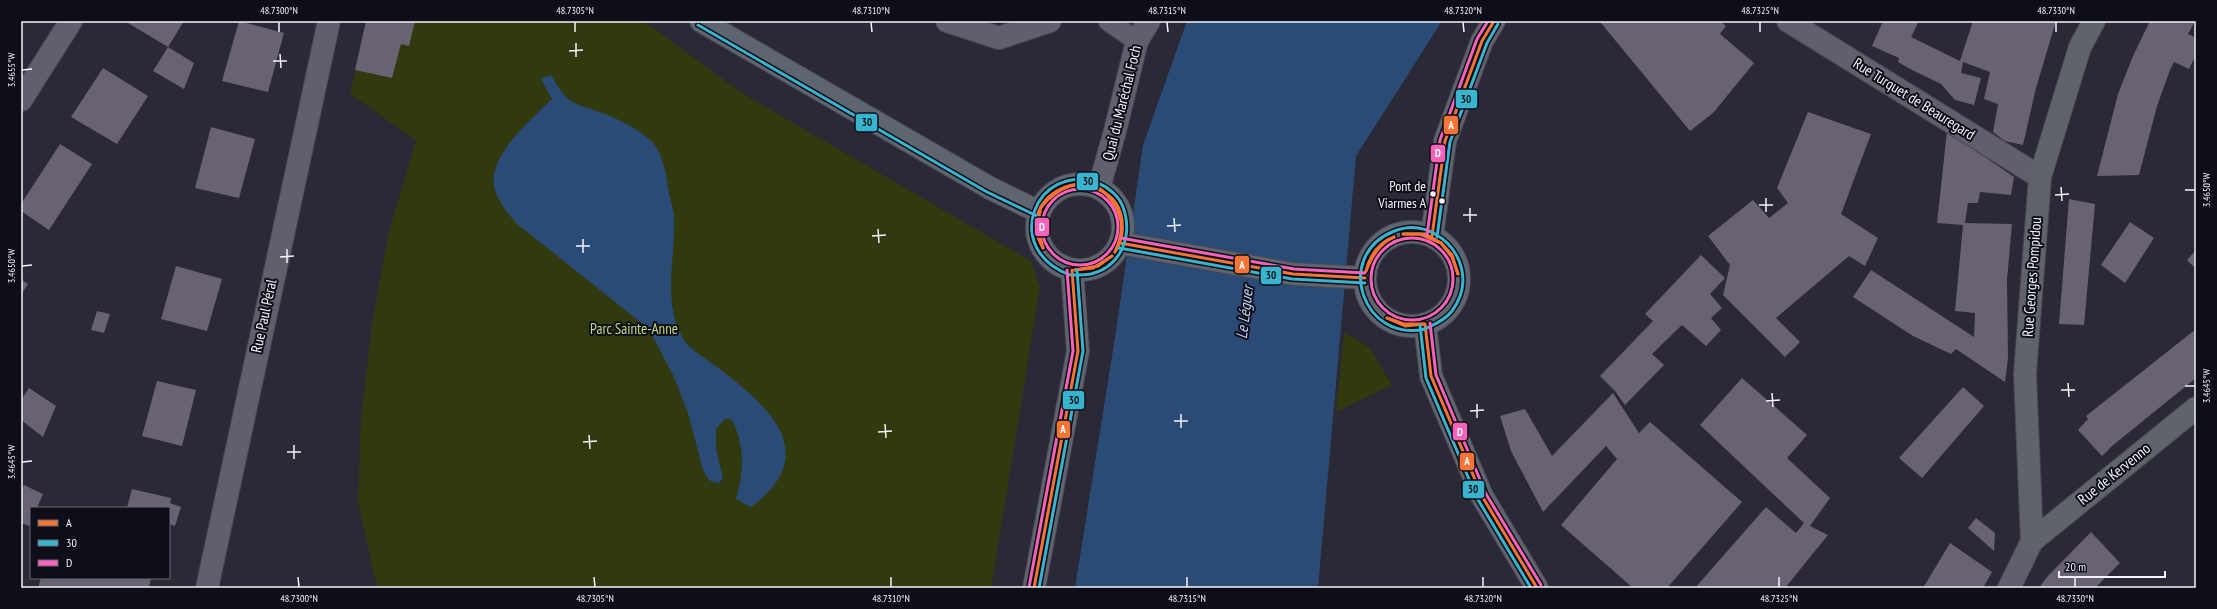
<svg xmlns="http://www.w3.org/2000/svg" width="2217" height="609" font-family="'PT Sans Narrow',sans-serif">
<style>
.green{fill:#31390f}
.water{fill:#2b4b77}
.building{fill:#696272}
.lines{fill:none;stroke-linecap:round;stroke-linejoin:round}
.lane-casing{stroke:#494752;stroke-width:21}
.street-casing{stroke:#494752;stroke-width:24}
.secondary-casing{stroke:#494752;stroke-width:24}
.primary-casing{stroke:#494752;stroke-width:24}
.lane{stroke:#605f6b;stroke-width:19}
.street{stroke:#605f6b;stroke-width:22}
.secondary{stroke:#60636c;stroke-width:22}
.primary{stroke:#5f656e;stroke-width:22}
.bus-1-casing{stroke:#0e0e19;stroke-width:6}
.bus-2-casing{stroke:#0e0e19;stroke-width:6}
.bus-3-casing{stroke:#0e0e19;stroke-width:6}
.bus-1{stroke:#f57334;stroke-width:3}
.bus-2{stroke:#39b4cf;stroke-width:3}
.bus-3{stroke:#f862b8;stroke-width:3}
.ticks{fill:none;stroke:#f3f3fd;stroke-width:1.5}
.bus-dot{fill:#f3f3fd;stroke:#0e0e19;stroke-width:1.5}
.labels{text-anchor:middle;stroke-width:4;stroke-linejoin:round;paint-order:stroke}
.bus-label{font-size:14px;fill:#f3f3fd;stroke:#0e0e19;text-anchor:end}
.street-label{font-size:15px;fill:#f3f3fd;stroke:#0e0e19}
.park-label{font-size:15px;fill:#c7db7f;stroke:#0e0e19}
.water-label{font-size:16px;font-style:italic;fill:#bed4f2;stroke:#0e0e19}
.line-badge{stroke:#0e0e19;stroke-width:1.5}
.badge-label{font-size:11px;text-anchor:middle;font-weight:bold;fill:#fff}
.pale-badge-label{font-size:11px;text-anchor:middle;font-weight:bold;fill:#111}
.neatline{fill:none;stroke:#f3f3fd;stroke-width:1.5}
.ticks-label{font-size:10px;text-anchor:middle;fill:#f3f3fd}
</style>
<rect width="100%" height="100%" fill="#2a2935"/>
<g class="green">
<polygon points="367,21 644,21 742,93 1031,261 1040,287 991,588 377,588 358,502 361,419 372,324 388,235 416,140 350,94"/>
<polygon points="1344,333 1369,347 1392,385 1336,412"/>
</g>
<g class="water">
<polygon points="1187,21 1442,21 1356,156 1318,588 1075,588 1116,331 1143,145"/>
<path d="M551,75C556,83 563,96 571,101C579,106 591,109 599,112C615,117 643,131 654,144C663,156 666,173 668,187C669,196 673,207 674,216C676,255 663,297 680,333C687,349 704,357 717,367C769,406 823,454 751,507L736,499C744,473 745,445 732,420L726,418L716,429V449L723,478L719,483C710,483 707,478 703,470L688,413L674,377L649,329L516,223C507,212 497,200 494,186C489,154 532,119 552,99L541,79Z"/>
</g>
<g class="building">
<polygon points="129,21 184,21 168,47 194,63 184,89 153,71 168,47 128,23"/>
<polygon points="239,21 284,33 268,92 222,81"/>
<polygon points="366,21 415,21 409,46 401,44 392,78 355,70"/>
<polygon points="1603,21 1720,21 1726,26 1720,34 1754,63 1713,113 1690,131 1601,23"/>
<polygon points="1883,21 1919,21 1911,37 1960,61 1973,21 2056,21 2036,88 2023,145 2005,141 1993,132 1998,104 1984,99 1990,72 1963,62 1961,73 1981,78 1974,105 1955,100 1941,84 1910,69 1898,62 1899,58 1872,46"/>
<polygon points="2150,21 2195,21 2188,34 2196,38 2196,55 2189,69 2174,62 2170,70 2157,106 2139,175 2097,176 2118,94 2133,56"/>
<polygon points="103,68 148,96 117,144 71,117"/>
<polygon points="1808,112 1871,134 1841,214 1878,238 1865,266 1849,256 1776,318 1800,342 1785,357 1723,295 1730,265 1708,236 1753,200 1769,218 1788,203 1777,188"/>
<polygon points="211,127 255,139 239,198 195,188"/>
<polygon points="1947,131 2014,177 2011,195 1980,192 1978,203 1968,203 1965,223 2012,224 2007,280 2008,358 2005,382 1956,349 1951,354 1913,336 1853,297 1871,270 1974,337 1975,313 1955,311 1963,225 1937,223"/>
<polygon points="60,144 92,164 49,230 21,211 21,204"/>
<polygon points="2069,199 2095,204 2084,325 2059,324"/>
<polygon points="2130,222 2154,238 2125,283 2101,265"/>
<polygon points="2196,250 2196,269 2187,260"/>
<polygon points="1701,255 1725,278 1710,294 1722,308 1711,318 1721,330 1706,346 1682,325 1652,354 1664,365 1625,405 1615,391 1600,376 1653,321 1645,314"/>
<polygon points="176,266 222,279 207,331 161,319"/>
<polygon points="21,279 28,284 21,295"/>
<polygon points="97,311 110,314 104,333 91,330"/>
<polygon points="2196,329 2196,378 2112,446 2102,456 2078,430 2088,419 2086,416"/>
<polygon points="1742,378 1807,435 1787,458 1830,498 1810,526 1828,535 1785,588 1695,588 1766,507 1796,533 1804,523 1700,425"/>
<polygon points="157,381 196,390 182,446 142,436"/>
<polygon points="1963,387 1984,406 1922,478 1899,458"/>
<polygon points="29,388 56,406 43,437 21,420 21,400"/>
<polygon points="1613,393 1639,433 1650,422 1742,502 1667,588 1633,588 1561,525 1617,459 1606,446 1543,512 1511,451 1500,416 1525,409 1552,456"/>
<polygon points="24,485 43,494 37,508 31,508 30,526 21,523 21,492"/>
<polygon points="132,489 171,498 170,503 181,507 175,526 169,524 169,508 127,508"/>
<polygon points="1976,518 1995,533 1994,551 1968,528"/>
<polygon points="2091,532 2120,563 2095,588 2039,588 2046,578"/>
<polygon points="1950,543 1992,572 1983,588 1923,588"/>
<polygon points="41,578 151,578 149,588 38,588"/>
</g>
<g class="lines">
<g class="lane-casing">
<polyline id="lane" points="1108,21 1137,41"/>
</g>
<g class="street-casing">
<g id="street">
<polyline points="947,21 999,38 1050,21"/>
<polyline points="1788,21 2040,177"/>
<polyline points="21,100 71,21"/>
<polyline points="1099,188 1115,131 1137,41 1149,21"/>
<polyline points="207,588 329,21"/>
<polyline points="2009,588 2032,541"/>
</g>
</g>
<g class="secondary-casing">
<g id="secondary">
<polyline points="2032,541 2025,374 2040,177 2080,47 2094,21"/>
<polyline points="2032,541 2196,408"/>
</g>
</g>
<g class="primary-casing">
<g id="primary">
<polyline points="701,21 990,188 1039,212"/>
<circle cx="1080" cy="227" r="43"/>
<circle cx="1412" cy="279" r="47"/>
<polyline points="1432,236 1445,141 1482,41 1494,21"/>
<polyline points="1120,243 1293,274 1365,278"/>
<polyline points="1425,324 1431,376 1482,496 1537,588"/>
<polyline points="1034,588 1078,351 1072,270"/>
</g>
</g>
<use href="#lane" class="lane"/>
<use href="#street" class="street"/>
<use href="#secondary" class="secondary"/>
<use href="#primary" class="primary"/>
<g class="bus-1-casing">
<g id="bus-1">
<path d="M1105,193C1125,205 1127,234 1115,252"/>
<path d="M1105,193C1123,212 1126,228 1115,252"/>
<polyline points="1041,207 1037,226 1043,248"/>
<path d="M1041,207C1033,220 1036,236 1043,248"/>
<path d="M1041,207C1051,187 1088,174 1105,193"/>
<path d="M1041,207C1060,185 1079,178 1105,193"/>
<polyline points="1403,234 1425,234 1441,243"/>
<polyline points="1403,234 1420,234 1441,243"/>
<polyline points="1432,236 1445,141 1482,41 1494,21"/>
<polyline points="1120,243 1293,274 1365,278"/>
<polyline points="1441,243 1452,255 1458,274"/>
<polyline points="1441,243 1452,257 1458,274"/>
<polyline points="1075,270 1093,268 1112,256"/>
<polyline points="1075,270 1098,266 1112,256"/>
<path d="M1366,271C1370,255 1378,243 1394,237"/>
<path d="M1366,271C1372,256 1379,244 1394,237"/>
<polyline points="1387,318 1404,324 1424,324"/>
<polyline points="1387,318 1405,326 1424,324"/>
<polyline points="1425,324 1431,376 1482,496 1537,588"/>
<polyline points="1034,588 1078,351 1072,270"/>
</g>
</g>
<g class="bus-2-casing">
<g id="bus-2">
<polyline points="698,25 987,192 1037,216"/>
<polyline points="1437,237 1450,142 1487,43 1498,24"/>
<polyline points="1119,248 1292,279 1365,283"/>
<path d="M1070,275C1000,249 1036,161 1098,183C1108,187 1119,196 1123,207C1133,235 1122,266 1091,274C1085,275 1079,275 1073,275"/>
<polyline points="1420,325 1426,378 1477,498 1531,588"/>
<path d="M1425,329C1363,343 1334,257 1392,232C1406,226 1421,226 1435,234C1463,250 1472,284 1452,311C1446,319 1436,324 1427,328"/>
<polyline points="1039,588 1083,351 1077,270"/>
</g>
</g>
<g class="bus-3-casing">
<g id="bus-3">
<circle cx="1080" cy="227" r="38"/>
<polyline points="1427,235 1440,140 1477,39 1488,21"/>
<polyline points="1121,238 1294,269 1365,273"/>
<circle cx="1412" cy="279" r="41"/>
<polyline points="1430,323 1436,375 1486,494 1541,585"/>
<polyline points="1029,587 1073,351 1067,270"/>
</g>
</g>
<use href="#bus-1" class="bus-1"/>
<use href="#bus-2" class="bus-2"/>
<use href="#bus-3" class="bus-3"/>
</g>
<path class="ticks" d="M279,22V32M575,22V32M871,22L872,32M1167,22L1168,32M1463,22L1464,32M1760,22V32M2056,22V32M576,43V57M569,51L583,50M280,54L281,68M273,61H287M22,70L32,69M2061,187L2062,201M2185,190H2195M2055,195L2069,194M1766,198V212M1759,205H1773M1470,208V222M1463,215H1477M1174,218L1175,232M1167,226L1181,225M878,229L879,243M872,236L886,235M583,239V253M576,246H590M287,249V263M280,257L294,256M22,266L32,265M2068,383L2069,397M2185,386H2195M2061,390H2075M1772,393L1773,407M1766,401L1780,400M1477,404V418M1470,411L1484,410M1181,414V428M1174,421H1188M885,424L886,438M878,432L892,431M589,435L590,449M583,442L597,441M294,445V459M287,452H301M22,462L32,461M298,577L299,587M594,577L595,587M891,577V587M1187,577V587M1483,577V587M1779,577V587M2075,577V587"/>
<g class="bus-dot">
<circle cx="1433" cy="194" r="3.5"/>
<circle cx="1442" cy="201" r="3.5"/>
</g>
<g class="labels">
<g class="bus-label">
<text x="1426" y="191">Pont de<tspan x="1426" dy="17">Viarmes A</tspan></text>
</g>
<g class="street-label">
<text transform="translate(1914 99) rotate(32)" y="5">Rue Turquet de Beauregard</text>
<text transform="translate(1122 103) rotate(-76)" y="5">Quai du Maréchal Foch</text>
<text transform="translate(2032 277) rotate(-86)" y="5">Rue Georges Pompidou</text>
<text transform="translate(264 316) rotate(-78)" y="5">Rue Paul Péral</text>
<text transform="translate(2114 474) rotate(-39)" y="5">Rue de Kervenno</text>
</g>
<g class="park-label">
<text x="634" y="334">Parc Sainte-Anne</text>
</g>
<g class="water-label">
<text transform="translate(1244 312) rotate(-83)" y="6">Le Léguer</text>
</g>
</g>
<g class="line-badge">
<rect x="1455" y="89" width="23" height="20" rx="4" fill="#39b4cf"/>
<rect x="855" y="113" width="23" height="19" rx="4" fill="#39b4cf"/>
<rect x="1443" y="115" width="16" height="20" rx="4" fill="#f57334"/>
<rect x="1430" y="144" width="16" height="19" rx="4" fill="#f862b8"/>
<rect x="1076" y="172" width="23" height="19" rx="4" fill="#39b4cf"/>
<rect x="1034" y="217" width="16" height="20" rx="4" fill="#f862b8"/>
<rect x="1234" y="255" width="16" height="19" rx="4" fill="#f57334"/>
<rect x="1260" y="266" width="22" height="19" rx="4" fill="#39b4cf"/>
<rect x="1062" y="390" width="23" height="20" rx="4" fill="#39b4cf"/>
<rect x="1056" y="420" width="15" height="19" rx="4" fill="#f57334"/>
<rect x="1452" y="422" width="16" height="19" rx="4" fill="#f862b8"/>
<rect x="1459" y="452" width="16" height="19" rx="4" fill="#f57334"/>
<rect x="1462" y="480" width="23" height="19" rx="4" fill="#39b4cf"/>
</g>
<g class="badge-label">
<text x="1451" y="129">A</text>
<text x="1438" y="157">D</text>
<text x="1042" y="231">D</text>
<text x="1242" y="269">A</text>
<text x="1063" y="433">A</text>
<text x="1460" y="436">D</text>
<text x="1467" y="465">A</text>
</g>
<g class="pale-badge-label">
<text x="1466" y="103">30</text>
<text x="867" y="126">30</text>
<text x="1088" y="185">30</text>
<text x="1271" y="279">30</text>
<text x="1074" y="404">30</text>
<text x="1473" y="493">30</text>
</g>
<rect width="2217" height="609" fill="none" stroke="#0e0e19" stroke-width="44"/>
<rect x="30" y="507" width="140" height="72" fill="#0e0e19" stroke="#6a6a74"/>
<rect x="38" y="520" width="20" height="6" fill="#f57334" stroke="#6a6a74"/>
<text x="66" y="527" font-size="12" fill="#f3f3fd">A</text>
<rect x="38" y="540" width="20" height="6" fill="#39b4cf" stroke="#6a6a74"/>
<text x="66" y="547" font-size="12" fill="#f3f3fd">30</text>
<rect x="38" y="560" width="20" height="6" fill="#f862b8" stroke="#6a6a74"/>
<text x="66" y="567" font-size="12" fill="#f3f3fd">D</text>
<path d="M2059 571v6h106v-6" fill="none" stroke="#f3f3fd" stroke-width="2"/>
<text x="2065" y="571" font-size="12" fill="#f3f3fd" stroke="#0e0e19" stroke-width="3" paint-order="stroke">20 m</text>
<rect x="22" y="22" width="2173" height="565" class="neatline"/>
<g class="ticks-label">
<text x="279" y="14">48.7300°N</text>
<text x="575" y="14">48.7305°N</text>
<text x="871" y="14">48.7310°N</text>
<text x="1167" y="14">48.7315°N</text>
<text x="1463" y="14">48.7320°N</text>
<text x="1760" y="14">48.7325°N</text>
<text x="2056" y="14">48.7330°N</text>
<text transform="translate(11 70) rotate(-90)" y="4">3.4655°W</text>
<text transform="translate(2206 190) rotate(-90)" y="4">3.4650°W</text>
<text transform="translate(11 266) rotate(-90)" y="4">3.4650°W</text>
<text transform="translate(2206 386) rotate(-90)" y="4">3.4645°W</text>
<text transform="translate(11 462) rotate(-90)" y="4">3.4645°W</text>
<text x="299" y="602">48.7300°N</text>
<text x="595" y="602">48.7305°N</text>
<text x="891" y="602">48.7310°N</text>
<text x="1187" y="602">48.7315°N</text>
<text x="1483" y="602">48.7320°N</text>
<text x="1779" y="602">48.7325°N</text>
<text x="2075" y="602">48.7330°N</text>
</g>
</svg>
